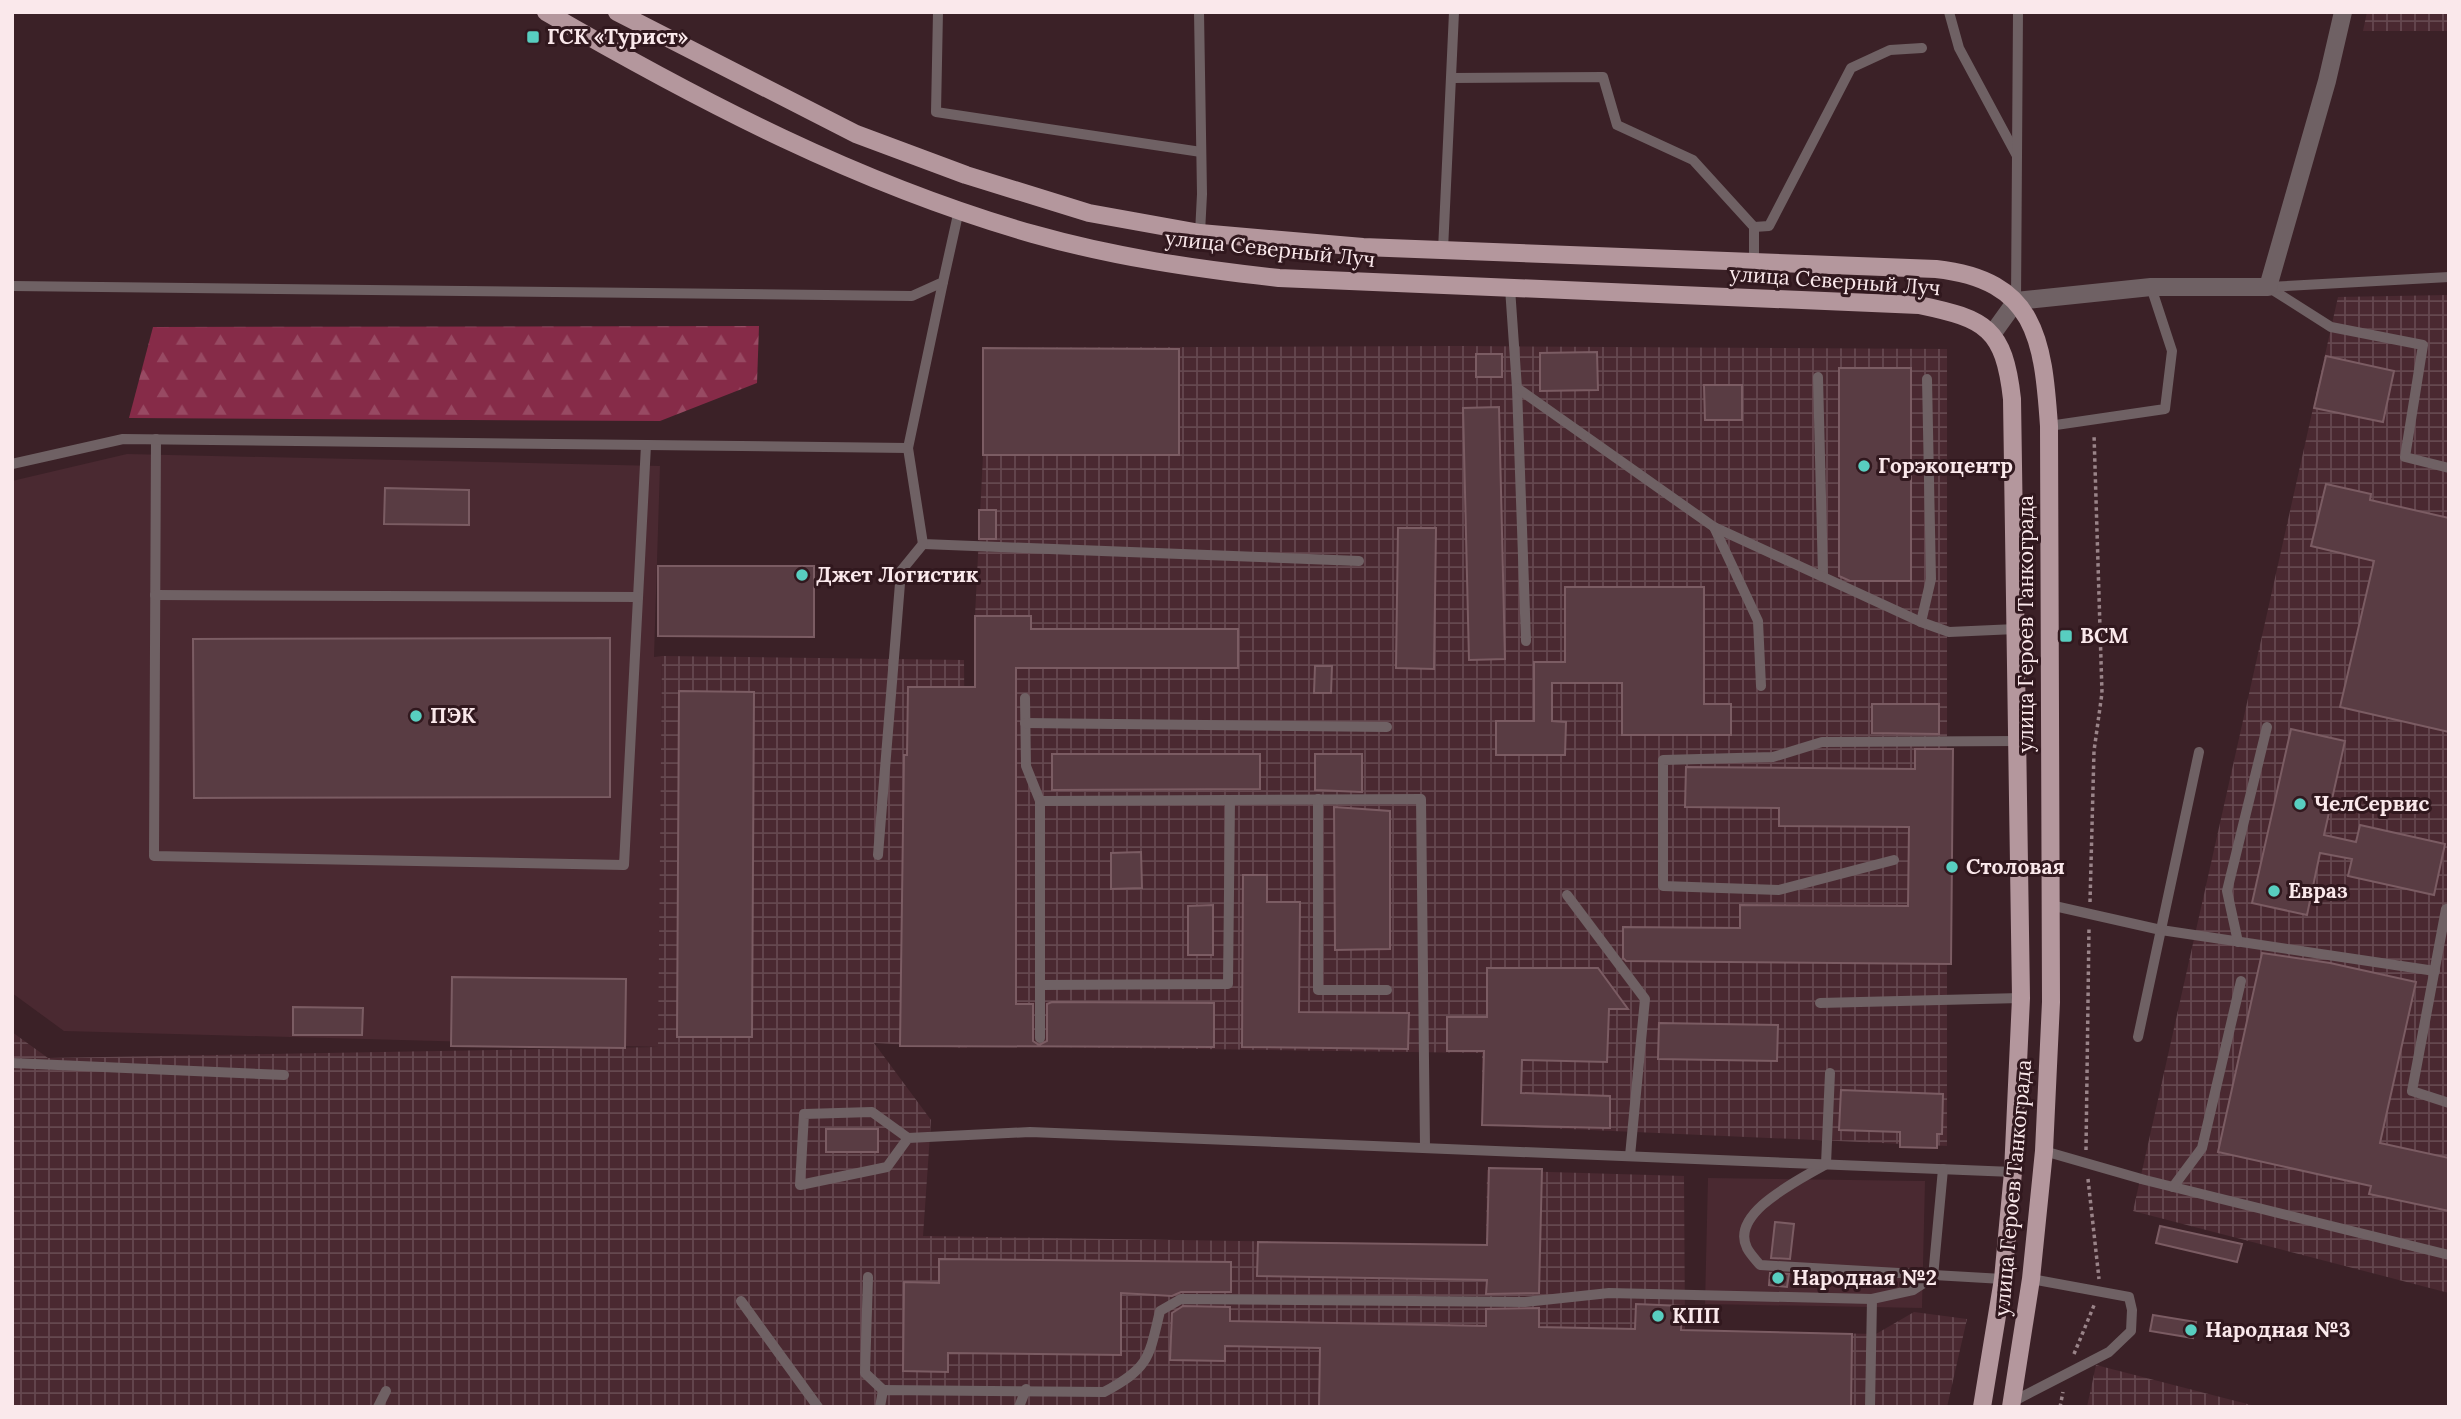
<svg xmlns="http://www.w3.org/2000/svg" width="2461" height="1419" font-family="Lora,serif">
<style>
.built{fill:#4a2931}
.industrial{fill:url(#industrial-grid)}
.forest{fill:url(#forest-firs)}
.building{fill:#593c43;stroke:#7b5c63;stroke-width:2}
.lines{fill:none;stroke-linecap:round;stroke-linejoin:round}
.path{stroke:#9a8489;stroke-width:3.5;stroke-dasharray:3.5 3.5;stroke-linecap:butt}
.lane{stroke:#6f6164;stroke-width:10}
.street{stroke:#6f6164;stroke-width:18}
.primary{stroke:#b4979d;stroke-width:18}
.poi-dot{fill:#58cec0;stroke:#31181e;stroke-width:2.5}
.labels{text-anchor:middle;stroke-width:6;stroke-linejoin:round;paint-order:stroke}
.poi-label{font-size:21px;font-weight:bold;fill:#fae8eb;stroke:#31181e;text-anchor:start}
.street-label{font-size:21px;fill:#fae8eb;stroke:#31181e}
</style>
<defs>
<pattern id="industrial-grid" width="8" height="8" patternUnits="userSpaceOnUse" patternTransform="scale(1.75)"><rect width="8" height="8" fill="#4a2931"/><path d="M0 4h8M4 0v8" fill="none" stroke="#65484f"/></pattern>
<pattern id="forest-firs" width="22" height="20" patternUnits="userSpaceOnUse" patternTransform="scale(1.75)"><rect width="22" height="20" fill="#862b48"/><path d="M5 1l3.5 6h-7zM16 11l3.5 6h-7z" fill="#984a63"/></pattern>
</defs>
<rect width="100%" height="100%" fill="#3b2127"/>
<g class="built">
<polygon points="127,454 660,466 654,657 662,656 659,1047 64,1031 12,993 12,481"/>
<polygon points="1708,1178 1925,1181 1922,1308 1705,1304"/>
</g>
<g class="industrial">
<polygon points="2367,12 2449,12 2449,31 2363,31"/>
<polygon points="2449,295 2449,1293 2133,1211 2338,297"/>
<polygon points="1459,346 1947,349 1947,1146 1482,1125 1482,1053 975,1046 975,616 983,455 983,348"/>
<polygon points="662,656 964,660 967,1048 874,1043 931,1120 923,1236 1486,1245 1487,1170 1684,1176 1685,1330 1876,1334 1914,1312 1967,1319 1947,1407 12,1407 12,1032 48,1058 658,1047"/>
<polygon points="2096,1365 2259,1407 2087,1407"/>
</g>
<polygon class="forest" points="759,326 757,383 660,421 129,418 153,327"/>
<g class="building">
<polygon points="983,348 1179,349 1179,455 983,455"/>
<polygon points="1597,352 1598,390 1540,391 1540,353"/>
<rect x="1476" y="354" width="26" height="23"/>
<polygon points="2326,356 2394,371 2383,422 2314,408"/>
<polygon points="1839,368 1911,368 1911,581 1850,581 1839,576"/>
<polygon points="1704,385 1742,385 1742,420 1705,420"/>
<polygon points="1499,407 1505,659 1469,660 1463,408"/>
<polygon points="2326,484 2371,494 2370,500 2449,518 2449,732 2340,707 2374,561 2311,546"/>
<polygon points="385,488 469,490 469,525 384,524"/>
<rect x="979" y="510" width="17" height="29"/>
<polygon points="1398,528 1436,528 1434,669 1396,668"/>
<polygon points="658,566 814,566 814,637 658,636"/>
<polygon points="1565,587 1704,587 1704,704 1731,704 1731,735 1622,735 1622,683 1552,683 1552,721 1566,722 1565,755 1496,755 1496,721 1534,721 1534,662 1565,662"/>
<polygon points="975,616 1031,616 1031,629 1238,629 1238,668 1016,668 1016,1004 1033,1004 1033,1041 1039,1045 1047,1041 1047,1004 1052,1002 1214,1003 1214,1047 900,1046 904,755 907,755 908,687 975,687"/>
<polygon points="610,638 610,797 194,798 193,639"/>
<polygon points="1315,666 1332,666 1331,693 1314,693"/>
<polygon points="679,691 754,692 752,1037 677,1037"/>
<polygon points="1872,704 1939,704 1939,734 1872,733"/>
<polygon points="2291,729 2345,741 2324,835 2356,842 2360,825 2445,844 2434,895 2348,876 2352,859 2320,853 2307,915 2252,903"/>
<polygon points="1915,749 1953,749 1951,964 1626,961 1623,958 1623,927 1740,928 1740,905 1908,906 1909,827 1779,826 1779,808 1685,807 1686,767 1915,769"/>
<polygon points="1052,754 1260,754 1260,789 1052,790"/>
<polygon points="1315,754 1362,754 1362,792 1315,790"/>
<polygon points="1334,807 1390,811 1390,949 1335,950"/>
<polygon points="1141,852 1142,888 1111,889 1111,853"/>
<polygon points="1243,875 1267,875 1267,902 1300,902 1299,1012 1409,1013 1408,1049 1242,1047"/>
<polygon points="1213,905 1213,955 1188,955 1188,906"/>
<polygon points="2262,953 2330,963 2416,982 2380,1143 2449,1158 2449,1211 2369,1194 2371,1186 2218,1152"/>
<polygon points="1487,968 1598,968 1628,1009 1609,1009 1607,1062 1522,1060 1521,1093 1610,1096 1610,1128 1482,1125 1484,1051 1447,1051 1447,1017 1487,1017"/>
<polygon points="452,977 626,979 625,1048 451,1046"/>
<polygon points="293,1007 363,1008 362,1035 293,1035"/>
<polygon points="1659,1023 1778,1025 1777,1061 1658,1059"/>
<polygon points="1841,1090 1943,1094 1942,1134 1937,1134 1937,1148 1900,1147 1900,1132 1839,1130"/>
<rect x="826" y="1129" width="52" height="23"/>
<polygon points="1489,1168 1542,1169 1539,1293 1486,1294 1487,1280 1257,1276 1258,1242 1487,1245"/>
<polygon points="1775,1222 1794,1224 1790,1259 1771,1258"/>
<polygon points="2160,1226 2242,1244 2237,1262 2156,1243"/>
<polygon points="939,1259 1231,1262 1231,1292 1181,1292 1172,1296 1121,1293 1121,1355 948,1353 948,1372 903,1371 904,1282 939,1283"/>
<polygon points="1770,1273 1789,1274 1787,1287 1769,1285"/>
<polygon points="1636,1304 1682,1306 1681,1330 1852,1334 1851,1407 1319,1407 1320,1348 1225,1346 1225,1361 1170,1360 1172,1313 1183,1306 1230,1307 1230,1321 1486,1326 1486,1309 1539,1308 1539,1327 1635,1329"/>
<polygon points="2153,1315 2196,1322 2193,1338 2150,1331"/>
</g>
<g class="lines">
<g class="path">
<polyline points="2090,902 2094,751 2102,693 2094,434"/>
<polyline points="2086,1150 2089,927"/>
<polyline points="2088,1179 2099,1279"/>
<polyline points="2074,1354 2095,1303"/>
<polyline points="2060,1407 2063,1392"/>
</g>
<g class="lane">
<polyline points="938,12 936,112 1201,152"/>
<polyline points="1199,12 1202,194 1200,233"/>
<polyline points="1949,12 1959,48 2017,156"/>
<polyline points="1452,78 1603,77 1617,125 1693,160 1754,227"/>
<polyline points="1443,250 1454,12"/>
<polyline points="1754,263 1754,227 1769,226 1851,68 1890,50 1922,48"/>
<polyline points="943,282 908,448 923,544 1359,561"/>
<polyline points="12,286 912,296 943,282 959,210"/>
<polyline points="2268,287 2331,327 2423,345 2405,457 2449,468"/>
<polyline points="2268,287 2449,277"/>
<polyline points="1510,288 1517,388 1526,641"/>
<polyline points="2016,301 2018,12"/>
<polyline points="1818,377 1823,577"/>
<polyline points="1517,388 1714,527 1921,622 1949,632 2016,629"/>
<polyline points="2049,426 2165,409 2172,351 2151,287"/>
<polyline points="156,439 154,856 624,865 646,445"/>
<polyline points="12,464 123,439 908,448"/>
<polyline points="1714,527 1758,621 1761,686"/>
<polyline points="155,595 638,597"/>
<polyline points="1921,622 1931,579 1927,379"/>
<polyline points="1025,698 1026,766 1040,801 1040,1038"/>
<polyline points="1025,723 1387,727"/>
<polyline points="1318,799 1318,990 1387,990"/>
<polyline points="1040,801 1421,799 1425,1147"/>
<polyline points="878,855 901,571 923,544"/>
<polyline points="1894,860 1779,890 1663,886 1663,760 1773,757 1822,742 2018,741"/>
<polyline points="1567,895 1645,999 1630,1156"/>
<polyline points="2050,905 2161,930 2435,971"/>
<polyline points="2446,909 2412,1091 2449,1103"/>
<polyline points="2238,942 2227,891 2267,727"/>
<polyline points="1040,985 1228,984 1230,800"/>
<polyline points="1820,1003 2021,998"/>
<polyline points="2138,1037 2199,752"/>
<polyline points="12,1063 284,1075"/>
<path d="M1830,1073L1826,1164C1802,1179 1729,1212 1747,1248C1750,1254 1756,1260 1760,1265L2003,1279"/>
<polyline points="908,1138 887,1167 800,1185 804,1114 872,1112 908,1138 1030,1132 2013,1172"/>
<polyline points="2044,1151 2145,1180 2449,1255"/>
<polyline points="2173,1187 2202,1148 2241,981"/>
<polyline points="868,1277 865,1373 883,1390"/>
<polyline points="741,1301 818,1407"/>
<polyline points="2012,1402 2109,1352 2131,1331 2132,1310 2129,1297 2031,1279"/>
<polyline points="378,1407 386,1391"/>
<path d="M880,1407L883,1390L1104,1392C1149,1368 1149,1358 1160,1311L1181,1299L1525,1302L1609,1293L1872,1299"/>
<polyline points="1019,1407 1026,1389"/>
<polyline points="1870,1407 1872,1299 1913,1290 1933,1277 1943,1169"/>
</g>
<polyline class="street" points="1993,333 2016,301 2151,287 2268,287 2327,81 2343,12"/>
<g class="primary">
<path d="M546,12C701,102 861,185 1033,234C1114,257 1196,269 1279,278L1919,305C1986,319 2004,328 2012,399L2021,998L2013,1172L2003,1279L1982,1407"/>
<path d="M617,12L856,134L966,175L1089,213L1200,233L1363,247L1936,269C2036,280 2043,339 2049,426L2051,1002L2044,1151L2031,1279L2011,1407"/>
</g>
</g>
<g class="poi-dot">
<rect x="526" y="30" width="14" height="14" rx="3.5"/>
<circle cx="1864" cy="466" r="7"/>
<circle cx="802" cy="575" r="7"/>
<rect x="2059" y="629" width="14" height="14" rx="3.5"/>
<circle cx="416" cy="716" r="7"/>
<circle cx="2300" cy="804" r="7"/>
<circle cx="1952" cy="867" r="7"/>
<circle cx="2274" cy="891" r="7"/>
<circle cx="1778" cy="1278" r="7"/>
<circle cx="1658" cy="1316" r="7"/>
<circle cx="2191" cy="1330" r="7"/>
</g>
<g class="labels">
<g class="poi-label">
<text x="547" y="44">ГСК «Турист»</text>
<text x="1878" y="473">Горэкоцентр</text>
<text x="816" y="582">Джет Логистик</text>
<text x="2080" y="643">ВСМ</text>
<text x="430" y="723">ПЭК</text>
<text x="2314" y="811">ЧелСервис</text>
<text x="1966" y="874">Столовая</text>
<text x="2288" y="898">Евраз</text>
<text x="1792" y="1285">Народная №2</text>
<text x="1672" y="1323">КПП</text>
<text x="2205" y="1337">Народная №3</text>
</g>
<g class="street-label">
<text transform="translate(1270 249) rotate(6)" y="7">улица Северный Луч</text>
<text transform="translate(1835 281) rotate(4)" y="7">улица Северный Луч</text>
<text transform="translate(2026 624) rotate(-90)" y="7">улица Героев Танкограда</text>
<text transform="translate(2013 1188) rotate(-85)" y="7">улица Героев Танкограда</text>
</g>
</g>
<rect width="2461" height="1419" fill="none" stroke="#fae8eb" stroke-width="28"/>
</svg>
